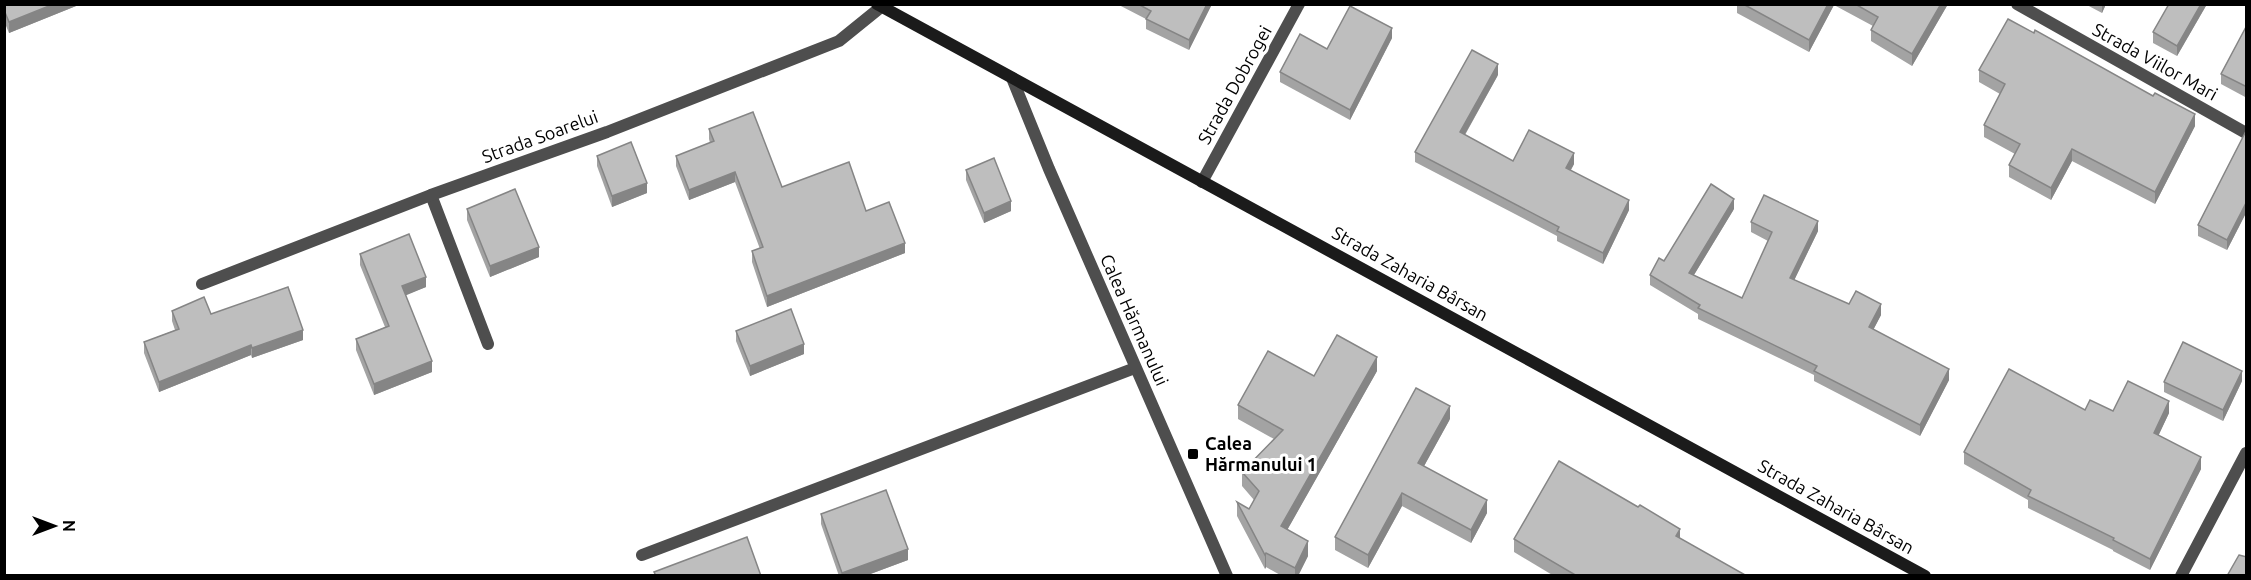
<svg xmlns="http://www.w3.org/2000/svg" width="2251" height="580" font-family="Ubuntu,sans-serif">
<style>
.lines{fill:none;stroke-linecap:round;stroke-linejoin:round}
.minor{stroke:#4e4e4e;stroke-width:12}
.tertiary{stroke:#4e4e4e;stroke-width:12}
.secondary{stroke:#1b1b1b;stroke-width:12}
.wall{fill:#a3a3a3}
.shaded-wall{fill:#858585}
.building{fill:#bebebe;stroke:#858585;stroke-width:1.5}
.poi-dot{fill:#000;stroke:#fff;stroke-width:2}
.labels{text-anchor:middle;stroke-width:6;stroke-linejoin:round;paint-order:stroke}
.street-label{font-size:18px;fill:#000;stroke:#fff}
.poi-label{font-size:18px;font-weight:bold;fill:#000;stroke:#fff;text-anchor:start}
</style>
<rect width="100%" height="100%" fill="#fff"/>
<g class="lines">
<g class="minor">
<polyline points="2017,4 2246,133"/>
<polyline points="1202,182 1299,4"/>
<polyline points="431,195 488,344"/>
<polyline points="202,284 431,195 607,132 839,41 881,7"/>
<polyline points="642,555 1135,368"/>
<polyline points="2181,576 2246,453"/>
</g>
<polyline class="tertiary" points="1012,78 1049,169 1227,576"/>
<polyline class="secondary" points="877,4 1925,576"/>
</g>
<g class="wall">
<polygon points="4,4 81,4 9,33 4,21"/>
<polygon points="1117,4 1212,4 1189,50 1146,29 1146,19"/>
<polygon points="1737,4 1948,4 1912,66 1871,41 1871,30 1873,26 1834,5 1809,52 1737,13"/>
<polygon points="2085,4 2106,4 2102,13"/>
<polygon points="2207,4 2177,56 2153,43 2153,32"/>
<polygon points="2247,25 2247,98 2221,84 2221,74"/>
<polygon points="1392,38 1350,120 1280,82 1280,72 1327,49"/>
<polygon points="1979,70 2195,126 2155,204 2072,161 2051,200 2009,177 2009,165 2015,154 1984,137 1984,125 2000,94 1979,82"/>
<polygon points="1498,75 1465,135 1513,161 1574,164 1571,170 1629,210 1603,264 1557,241 1557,236 1415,162 1415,152"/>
<polygon points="709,129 782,187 866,211 905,253 767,307 752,262 752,251 760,249 735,182 689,200 676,166 676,156 710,143 709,139"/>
<polygon points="2246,131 2247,211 2227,250 2198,236 2198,225"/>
<polygon points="597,156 647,193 612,207 597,166"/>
<polygon points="966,170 1011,211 984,223 966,180"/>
<polygon points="467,209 539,257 490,277 467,220"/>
<polygon points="1734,209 1694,275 1742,298 1768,241 1751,232 1751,222 1818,231 1794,280 1849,304 1881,315 1873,330 1949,380 1920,436 1814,381 1814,375 1698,319 1698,314 1650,285 1650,275 1664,261"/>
<polygon points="360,254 426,287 405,295 432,372 374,395 356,350 356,339 385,327 360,265"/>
<polygon points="172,311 211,314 303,340 252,358 251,355 159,392 144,353 144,342 175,330 172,321"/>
<polygon points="736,331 804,354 750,376 736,341"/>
<polygon points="1377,371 1287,530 1308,556 1298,576 1282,576 1266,567 1265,569 1237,516 1237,502 1249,509 1254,500 1242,486 1242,472 1274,439 1238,419 1238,405 1314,376"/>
<polygon points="2242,381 2223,421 2164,392 2164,382"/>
<polygon points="2085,410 2169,413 2158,436 2201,469 2150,570 2113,551 2113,550 2028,508 2028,500 1964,464 1964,452"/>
<polygon points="1450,419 1424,466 1487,513 1471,543 1402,506 1368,568 1335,550 1335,537"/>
<polygon points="821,514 908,560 865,576 839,576 821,524"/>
<polygon points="1514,539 1680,539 1747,576 1554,576 1514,552"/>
</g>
<g class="shaded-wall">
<polygon points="54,4 81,4 9,33 9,22"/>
<polygon points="1207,4 1212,4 1189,50 1189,40"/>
<polygon points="1828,4 1834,5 1809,52 1809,40"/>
<polygon points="1941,4 1948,4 1912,66 1912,54"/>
<polygon points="2102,4 2106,4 2102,13"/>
<polygon points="2201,4 2207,4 2177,56 2177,46"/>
<polygon points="1392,28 1392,38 1350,120 1350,110"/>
<polygon points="1498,64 1498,75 1460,143 1460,132"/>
<polygon points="2195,114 2195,126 2155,204 2155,192"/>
<polygon points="2072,149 2072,161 2051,200 2051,188"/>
<polygon points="1574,153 1574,164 1566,178 1566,168"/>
<polygon points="735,172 735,182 689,200 689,190"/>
<polygon points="647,183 647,193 612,207 612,196"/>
<polygon points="1734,199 1734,209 1689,283 1689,273"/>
<polygon points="1629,200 1629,210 1603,264 1603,253"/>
<polygon points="1011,201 1011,211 984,223 984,213"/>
<polygon points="2247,201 2247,211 2227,250 2227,240"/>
<polygon points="1818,221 1818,231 1790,289 1790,278"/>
<polygon points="905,243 905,253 767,307 767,296"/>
<polygon points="539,247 539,257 490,277 490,266"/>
<polygon points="426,277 426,287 402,297 402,286"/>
<polygon points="1881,304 1881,315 1869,338 1869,327"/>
<polygon points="303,330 303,340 252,358 252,348"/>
<polygon points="804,344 804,354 750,376 750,366"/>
<polygon points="251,345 251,355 159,392 159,382"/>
<polygon points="1377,357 1377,371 1281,541 1281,526"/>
<polygon points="432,361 432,372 374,395 374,384"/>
<polygon points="1949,369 1949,380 1920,436 1920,425"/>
<polygon points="2242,371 2242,381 2223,421 2223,410"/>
<polygon points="2169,401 2169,413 2154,445 2154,433"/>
<polygon points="1450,406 1450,419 1418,477 1418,463"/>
<polygon points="2201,457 2201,469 2150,570 2150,559"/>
<polygon points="1402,493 1402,506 1368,568 1368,555"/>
<polygon points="1487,500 1487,513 1471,543 1471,530"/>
<polygon points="1680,529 1680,542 1676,536"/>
<polygon points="1308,541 1308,556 1298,576 1295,576 1295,568"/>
<polygon points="908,549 908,560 865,576 842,576 842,573"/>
<polygon points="1266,553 1266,567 1265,569 1265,555"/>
</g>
<g class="building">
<polygon points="4,4 54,4 9,22 4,10"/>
<polygon points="1138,4 1207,4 1189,40 1146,19 1151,11"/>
<polygon points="1743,4 1828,4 1809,40"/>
<polygon points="1855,4 1941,4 1912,54 1871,30 1878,17"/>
<polygon points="2169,4 2201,4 2177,46 2153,32"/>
<polygon points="1350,6 1392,28 1350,110 1280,72 1300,34 1327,49"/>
<polygon points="2008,19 2034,33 2035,30 2153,96 2155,93 2195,114 2155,192 2072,149 2051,188 2009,165 2020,144 1984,125 2005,84 1979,70"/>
<polygon points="2247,25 2247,87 2221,74"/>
<polygon points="1472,50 1498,64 1460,132 1513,161 1529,130 1574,153 1566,168 1629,200 1603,253 1557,231 1559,227 1415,152"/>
<polygon points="753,112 782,187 849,162 866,211 889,202 905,243 767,296 752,251 763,247 735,172 689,190 676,156 714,141 709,129"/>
<polygon points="2246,131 2247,201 2227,240 2198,225"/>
<polygon points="631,142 647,183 612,196 597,156"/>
<polygon points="994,158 1011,201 984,213 966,170"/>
<polygon points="1711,184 1734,199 1689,273 1742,298 1772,232 1751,222 1764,195 1818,221 1790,278 1849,304 1856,291 1881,304 1869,327 1949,369 1920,425 1814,371 1817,366 1698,308 1700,305 1650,275 1659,258 1664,261"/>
<polygon points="515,189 539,247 490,266 467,209"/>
<polygon points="409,234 426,277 402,286 432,361 374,384 356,339 389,326 360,254"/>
<polygon points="288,287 303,330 252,348 251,345 159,382 144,342 179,329 172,311 204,297 211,314"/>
<polygon points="791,309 804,344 750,366 736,331"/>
<polygon points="1337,335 1377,357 1281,526 1308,541 1295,568 1266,553 1265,555 1237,502 1249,509 1259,491 1242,472 1283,430 1238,405 1268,351 1314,376"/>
<polygon points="2183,342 2242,371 2223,410 2164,382"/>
<polygon points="2009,369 2085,410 2090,400 2113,411 2128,381 2169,401 2154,433 2201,457 2150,559 2113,540 2114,538 2028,496 2031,490 1964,452"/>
<polygon points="1416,388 1450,406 1418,463 1487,500 1471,530 1402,493 1368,555 1335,537"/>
<polygon points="1559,461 1638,507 1640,505 1680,529 1676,536 1747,576 1577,576 1514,539"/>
<polygon points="886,490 908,549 842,573 821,514"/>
<polygon points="747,537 761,576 656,576 654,572"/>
<polygon points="2239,555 2247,557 2247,576 2227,576"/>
</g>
<rect class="poi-dot" x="1187" y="448" width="12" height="12" rx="3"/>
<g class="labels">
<g class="street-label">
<text transform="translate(2155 62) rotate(29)" y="6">Strada Viilor Mari</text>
<text transform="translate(1235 85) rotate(-61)" y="6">Strada Dobrogei</text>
<text transform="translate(540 137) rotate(-20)" y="6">Strada Soarelui</text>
<text transform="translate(1410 274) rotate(29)" y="6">Strada Zaharia Bârsan</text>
<text transform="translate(1134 320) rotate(66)" y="6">Calea Hărmanului</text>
<text transform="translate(1836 507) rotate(29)" y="6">Strada Zaharia Bârsan</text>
</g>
<g class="poi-label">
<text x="1205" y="450">Calea<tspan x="1205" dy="21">Hărmanului 1</tspan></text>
</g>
</g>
<rect width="2251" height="580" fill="none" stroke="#000000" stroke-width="12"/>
<g transform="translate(54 526) rotate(90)" stroke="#ffffff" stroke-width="4.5" paint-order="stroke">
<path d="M0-4.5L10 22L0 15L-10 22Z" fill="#000000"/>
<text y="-9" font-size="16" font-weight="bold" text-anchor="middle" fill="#000000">N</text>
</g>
</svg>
